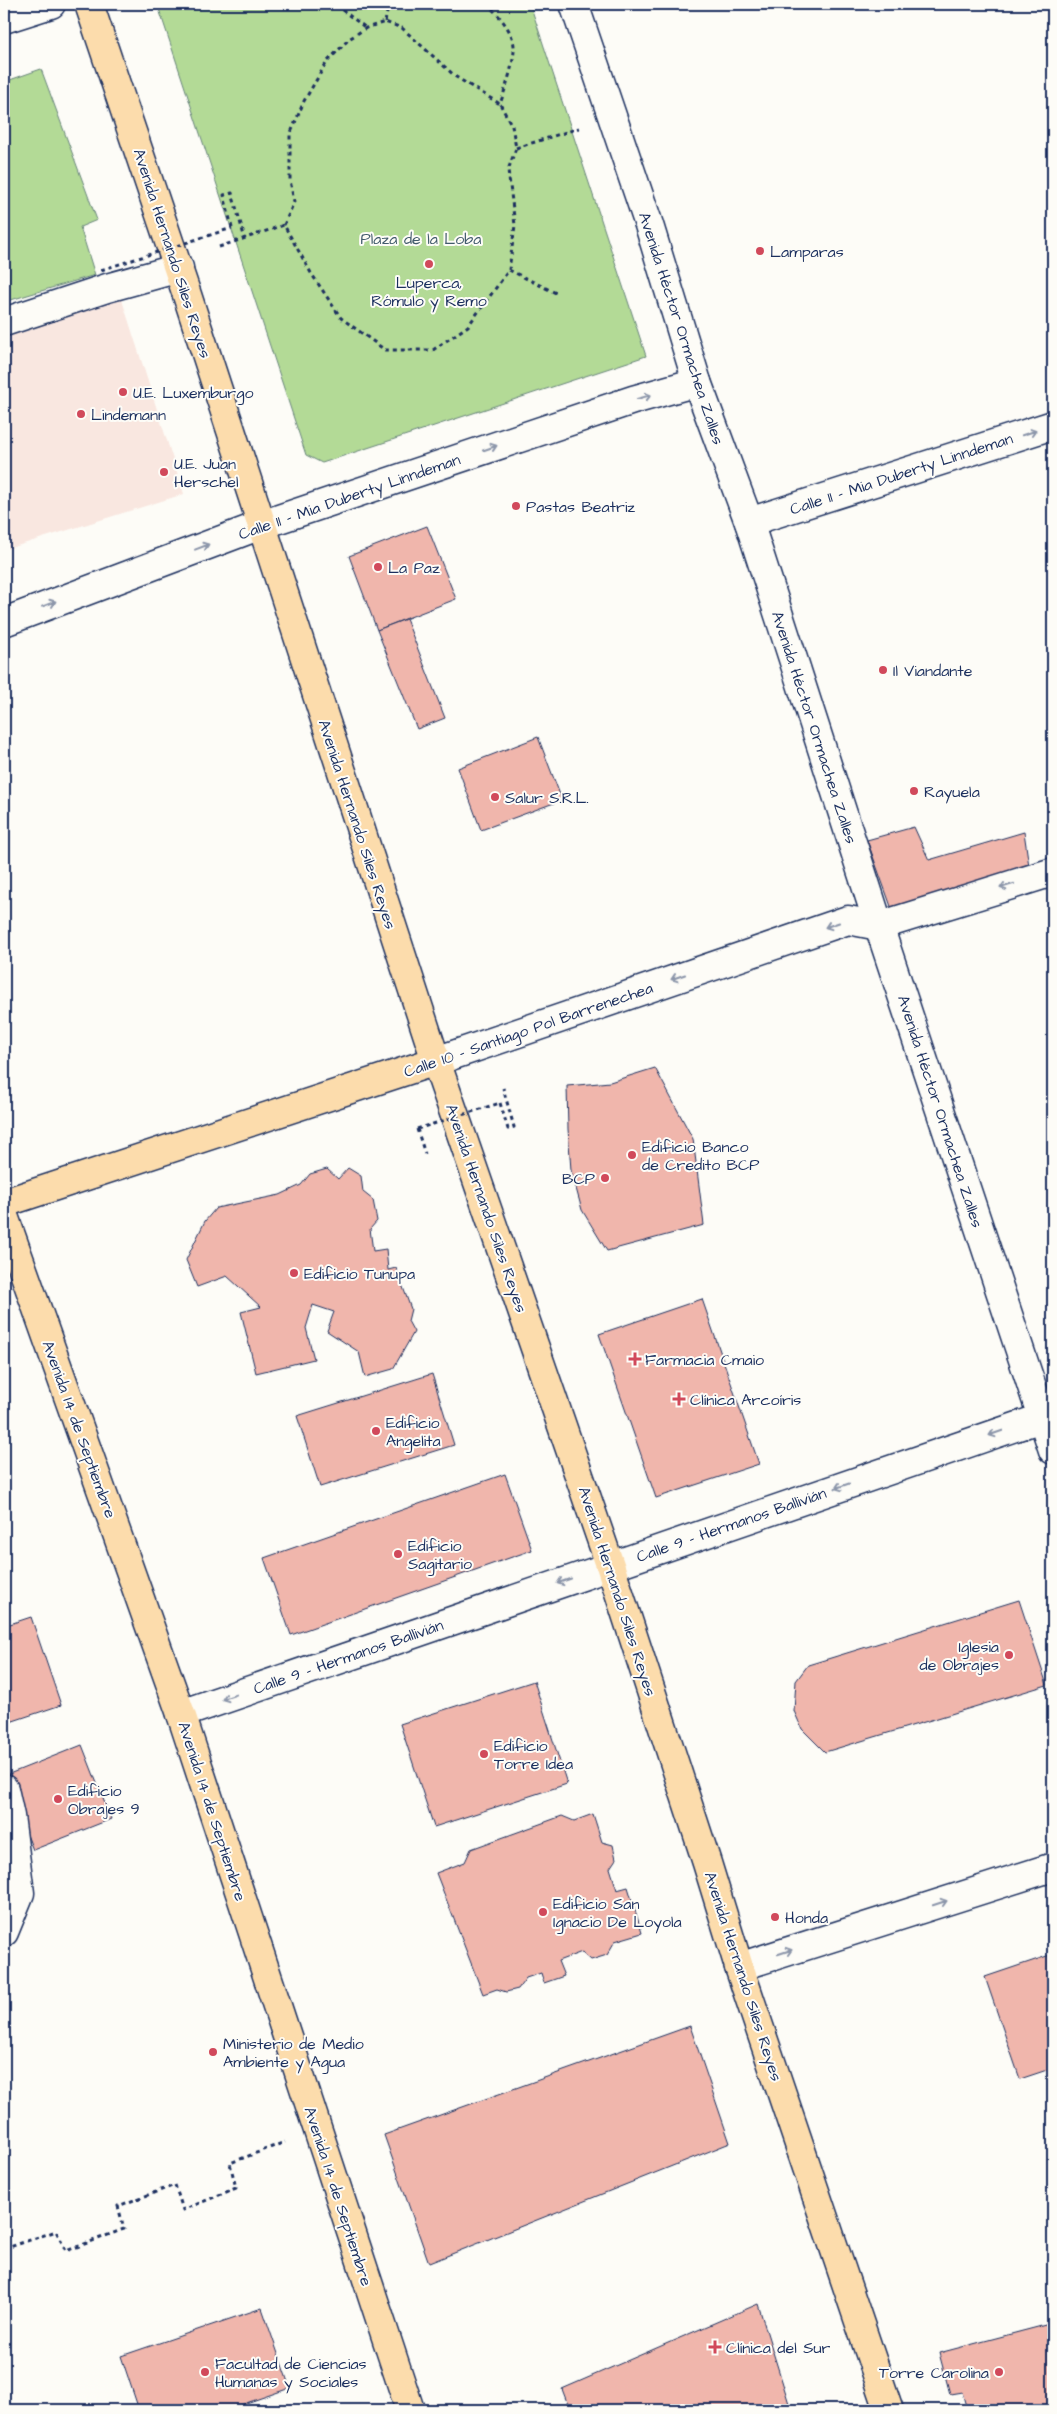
<svg xmlns="http://www.w3.org/2000/svg" width="1057" height="2414" font-family="'Architects Daughter',sans-serif">
<style>
.built{fill:#f9e7e0}
.green{fill:#b3da96;stroke:#67847a}
.building{fill:#f0b6ac;stroke:#1b2f5e}
.lines{fill:none;stroke-linecap:round;stroke-linejoin:round}
.minor-casing{stroke:#1b2f5e;stroke-width:31}
.major-casing{stroke:#1b2f5e;stroke-width:31}
.path{stroke:#1b2f5e;stroke-width:3;stroke-dasharray:4 4;stroke-linecap:butt}
.minor{stroke:#fdfcf7;stroke-width:28}
.major{stroke:#fcdcac;stroke-width:28}
.path-bridge{stroke:#1b2f5e;stroke-width:3;stroke-dasharray:4 4;stroke-linecap:butt}
.oneway{stroke:#8c96aa}
.poi-dot{fill:#d1495b;stroke:#fdfcf7;stroke-width:2}
.labels{text-anchor:middle;stroke-width:4;stroke-linejoin:round;paint-order:stroke}
.park-label{font-size:16px;fill:#415a6c;stroke:#fdfcf7}
.poi-label{font-size:16px;fill:#1b2f5e;stroke:#fdfcf7;text-anchor:start}
.street-label{font-size:16px;fill:#1b2f5e;stroke:#fdfcf7}
</style>
<rect width="100%" height="100%" fill="#fdfcf7"/>
<filter id="ink" filterUnits="userSpaceOnUse"><feTurbulence type="fractalNoise" baseFrequency=".02" numOctaves="2"/><feDisplacementMap in="SourceGraphic" scale="10" xChannelSelector="R" yChannelSelector="G"/><feConvolveMatrix kernelMatrix="1 2 1 2 8 2 1 2 1" color-interpolation-filters="sRGB"/></filter>
<g filter="url(#ink)">
<polygon class="built" points="121,297 184,494 4,550 4,333"/>
<g class="green">
<polygon points="175,4 530,4 646,356 322,463 306,455 159,9"/>
<polygon points="41,69 97,220 80,227 95,275 4,302 4,82"/>
</g>
<g class="building">
<polygon points="427,526 456,599 377,630 349,556"/>
<polygon points="406,619 445,718 417,729 377,630"/>
<polygon points="538,737 562,800 481,830 458,768"/>
<polygon points="914,827 929,860 1024,832 1030,873 893,912 867,840"/>
<polygon points="655,1068 693,1139 704,1225 607,1251 582,1210 571,1170 568,1129 567,1086 610,1082"/>
<polygon points="348,1168 361,1176 363,1192 373,1200 377,1221 370,1229 373,1251 386,1249 388,1270 396,1268 411,1309 408,1321 414,1332 393,1369 365,1377 359,1352 327,1331 334,1312 313,1305 306,1328 314,1359 256,1373 241,1312 261,1307 227,1276 197,1287 186,1260 205,1221 216,1208 280,1195 301,1185 310,1174 327,1169 338,1179"/>
<polygon points="702,1299 759,1464 656,1498 599,1334"/>
<polygon points="432,1374 454,1445 320,1487 297,1416"/>
<polygon points="505,1474 532,1550 291,1635 264,1558"/>
<polygon points="1019,1600 1047,1685 825,1752 802,1729 794,1711 796,1681 808,1665"/>
<polygon points="31,1617 61,1705 4,1724 4,1626"/>
<polygon points="534,1681 567,1784 434,1827 400,1724"/>
<polygon points="82,1745 111,1819 33,1850 4,1776"/>
<polygon points="593,1814 602,1842 613,1845 616,1859 610,1868 617,1890 628,1887 642,1933 615,1941 607,1955 591,1960 582,1952 558,1961 564,1976 544,1983 541,1973 526,1978 518,1989 506,1992 497,1989 483,1994 436,1873 465,1862 471,1849 562,1816 574,1821"/>
<polygon points="1053,1954 1053,2068 1020,2079 985,1977"/>
<polygon points="690,2026 730,2143 429,2263 384,2135"/>
<polygon points="758,2304 791,2410 570,2410 562,2389"/>
<polygon points="262,2308 290,2388 226,2410 139,2410 121,2356"/>
<polygon points="1053,2323 1053,2406 1037,2410 967,2410 962,2392 950,2394 939,2353"/>
</g>
<g class="lines">
<g class="minor-casing">
<g id="minor">
<polyline points="574,4 649,225 697,382 749,522 879,926 1053,1450"/>
<polyline points="4,19 51,4"/>
<polyline points="4,322 107,288 179,268"/>
<polyline points="749,522 1053,425"/>
<polyline points="4,622 261,525 633,400 697,382"/>
<polyline points="436,1061 848,920 879,926 1053,872"/>
<polyline points="181,1714 1053,1414"/>
<polyline points="4,1789 10,1816 20,1893 4,1932"/>
<polyline points="739,1967 1053,1867"/>
</g>
</g>
<g class="major-casing">
<g id="major">
<polyline points="89,4 187,295 436,1061 610,1565 707,1863 739,1967 889,2410"/>
<polyline points="4,1203 436,1061"/>
<polyline points="4,1216 181,1714 410,2410"/>
</g>
</g>
<g class="path">
<polyline points="337,4 338,7 366,28"/>
<path d="M486,4C497,12 513,31 514,46C515,61 505,90 500,104L512,126L516,148L508,170L515,225L509,270"/>
<polyline points="385,22 387,12 394,4"/>
<polyline points="516,148 579,128"/>
<polyline points="284,225 294,202 290,180 290,135 304,101 327,62 349,39 366,28 385,22 402,28 456,77 500,104"/>
<polyline points="232,228 224,195 232,193 245,239"/>
<polyline points="219,247 284,225 311,273 341,318 385,350 433,350 468,326 509,270 558,294"/>
<polyline points="500,1103 508,1129 514,1127 503,1088"/>
<polyline points="417,1129 425,1154"/>
<polyline points="4,2249 56,2231 66,2251 124,2229 118,2206 175,2185 183,2210 236,2188 230,2163 285,2142"/>
</g>
<use href="#minor" class="minor"/>
<use href="#major" class="major"/>
<g class="path-bridge">
<polyline points="101,270 232,228"/>
<polyline points="417,1129 500,1103"/>
</g>
</g>
<defs><path id="oneway-shaft" d="M-6 0H5M1.5-3L5.5 0L1.5 3" fill="none" stroke-width="1.6" stroke-linecap="round" stroke-linejoin="round" transform="scale(1.25)"/></defs>
<g class="oneway">
<use href="#oneway-shaft" transform="translate(644 397) rotate(-15)"/>
<use href="#oneway-shaft" transform="translate(1029 433) rotate(-18)"/>
<use href="#oneway-shaft" transform="translate(490 448) rotate(-19)"/>
<use href="#oneway-shaft" transform="translate(202 547) rotate(-21)"/>
<use href="#oneway-shaft" transform="translate(49 604) rotate(-21)"/>
<use href="#oneway-shaft" transform="translate(1007 886) rotate(163)"/>
<use href="#oneway-shaft" transform="translate(832 925) rotate(161)"/>
<use href="#oneway-shaft" transform="translate(678 977) rotate(161)"/>
<use href="#oneway-shaft" transform="translate(996 1433) rotate(161)"/>
<use href="#oneway-shaft" transform="translate(842 1486) rotate(161)"/>
<use href="#oneway-shaft" transform="translate(564 1581) rotate(161)"/>
<use href="#oneway-shaft" transform="translate(229 1697) rotate(161)"/>
<use href="#oneway-shaft" transform="translate(940 1903) rotate(-18)"/>
<use href="#oneway-shaft" transform="translate(785 1952) rotate(-18)"/>
</g>
</g>
<g class="poi-dot">
<circle cx="760" cy="251" r="5"/>
<circle cx="429" cy="264" r="5"/>
<circle cx="123" cy="392" r="5"/>
<circle cx="81" cy="414" r="5"/>
<circle cx="164" cy="472" r="5"/>
<circle cx="516" cy="506" r="5"/>
<circle cx="378" cy="567" r="5"/>
<circle cx="883" cy="670" r="5"/>
<circle cx="914" cy="791" r="5"/>
<circle cx="495" cy="797" r="5"/>
<circle cx="632" cy="1155" r="5"/>
<circle cx="605" cy="1178" r="5"/>
<circle cx="294" cy="1273" r="5"/>
<path d="M632.5 1351.5h5v5h5v5h-5v5h-5v-5h-5v-5h5z"/>
<path d="M676.5 1391.5h5v5h5v5h-5v5h-5v-5h-5v-5h5z"/>
<circle cx="376" cy="1431" r="5"/>
<circle cx="398" cy="1554" r="5"/>
<circle cx="1009" cy="1655" r="5"/>
<circle cx="484" cy="1754" r="5"/>
<circle cx="58" cy="1799" r="5"/>
<circle cx="543" cy="1912" r="5"/>
<circle cx="775" cy="1917" r="5"/>
<circle cx="213" cy="2052" r="5"/>
<path d="M712.5 2339.5h5v5h5v5h-5v5h-5v-5h-5v-5h5z"/>
<circle cx="205" cy="2372" r="5"/>
<circle cx="999" cy="2372" r="5"/>
</g>
<g class="labels">
<g class="park-label">
<text x="421" y="244">Plaza de la Loba</text>
</g>
<g class="poi-label">
<text x="770" y="257">Lamparas</text>
<text x="429" y="288" text-anchor="middle">Luperca,<tspan x="429" dy="18">Rómulo y Remo</tspan></text>
<text x="133" y="398">U.E. Luxemburgo</text>
<text x="91" y="420">Lindemann</text>
<text x="174" y="469">U.E. Juan<tspan x="174" dy="18">Herschel</tspan></text>
<text x="526" y="512">Pastas Beatriz</text>
<text x="388" y="573">La Paz</text>
<text x="893" y="676">Il Viandante</text>
<text x="924" y="797">Rayuela</text>
<text x="505" y="803">Salur S.R.L.</text>
<text x="642" y="1152">Edificio Banco<tspan x="642" dy="18">de Credito BCP</tspan></text>
<text x="595" y="1184" text-anchor="end">BCP</text>
<text x="304" y="1279">Edificio Tunupa</text>
<text x="645" y="1365">Farmacia Cmaio</text>
<text x="690" y="1405">Clínica Arcoíris</text>
<text x="386" y="1428">Edificio<tspan x="386" dy="18">Angelita</tspan></text>
<text x="408" y="1551">Edificio<tspan x="408" dy="18">Sagitario</tspan></text>
<text x="999" y="1652" text-anchor="end">Iglesia<tspan x="999" dy="18">de Obrajes</tspan></text>
<text x="494" y="1751">Edificio<tspan x="494" dy="18">Torre Idea</tspan></text>
<text x="68" y="1796">Edificio<tspan x="68" dy="18">Obrajes 9</tspan></text>
<text x="553" y="1909">Edificio San<tspan x="553" dy="18">Ignacio De Loyola</tspan></text>
<text x="785" y="1923">Honda</text>
<text x="223" y="2049">Ministerio de Medio<tspan x="223" dy="18">Ambiente y Agua</tspan></text>
<text x="726" y="2353">Clínica del Sur</text>
<text x="215" y="2369">Facultad de Ciencias<tspan x="215" dy="18">Humanas y Sociales</tspan></text>
<text x="989" y="2378" text-anchor="end">Torre Carolina</text>
</g>
<g class="street-label">
<text transform="translate(173 253) rotate(72)" y="6">Avenida Hernando Siles Reyes</text>
<text transform="translate(682 328) rotate(72)" y="6">Avenida Héctor Ormachea Zalles</text>
<text transform="translate(901 473) rotate(-18)" y="6">Calle 11 - Mia Duberty Linndeman</text>
<text transform="translate(349 496) rotate(-19)" y="6">Calle 11 - Mia Duberty Linndeman</text>
<text transform="translate(815 727) rotate(72)" y="6">Avenida Héctor Ormachea Zalles</text>
<text transform="translate(358 824) rotate(72)" y="6">Avenida Hernando Siles Reyes</text>
<text transform="translate(528 1029) rotate(-19)" y="6">Calle 10 - Santiago Pol Barrenechea</text>
<text transform="translate(941 1111) rotate(72)" y="6">Avenida Héctor Ormachea Zalles</text>
<text transform="translate(487 1208) rotate(71)" y="6">Avenida Hernando Siles Reyes</text>
<text transform="translate(80 1429) rotate(70)" y="6">Avenida 14 de Septiembre</text>
<text transform="translate(731 1524) rotate(-19)" y="6">Calle 9 - Hermanos Ballivián</text>
<text transform="translate(618 1591) rotate(72)" y="6">Avenida Hernando Siles Reyes</text>
<text transform="translate(348 1656) rotate(-19)" y="6">Calle 9 - Hermanos Ballivián</text>
<text transform="translate(213 1811) rotate(72)" y="6">Avenida 14 de Septiembre</text>
<text transform="translate(744 1976) rotate(72)" y="6">Avenida Hernando Siles Reyes</text>
<text transform="translate(339 2196) rotate(72)" y="6">Avenida 14 de Septiembre</text>
</g>
</g>
<rect width="1057" height="2414" fill="none" stroke="#fdfcf7" stroke-width="20"/>
<rect x="10" y="10" width="1037" height="2394" fill="none" stroke="#1b2f5e" stroke-width="2" filter="url(#ink)"/>
</svg>
